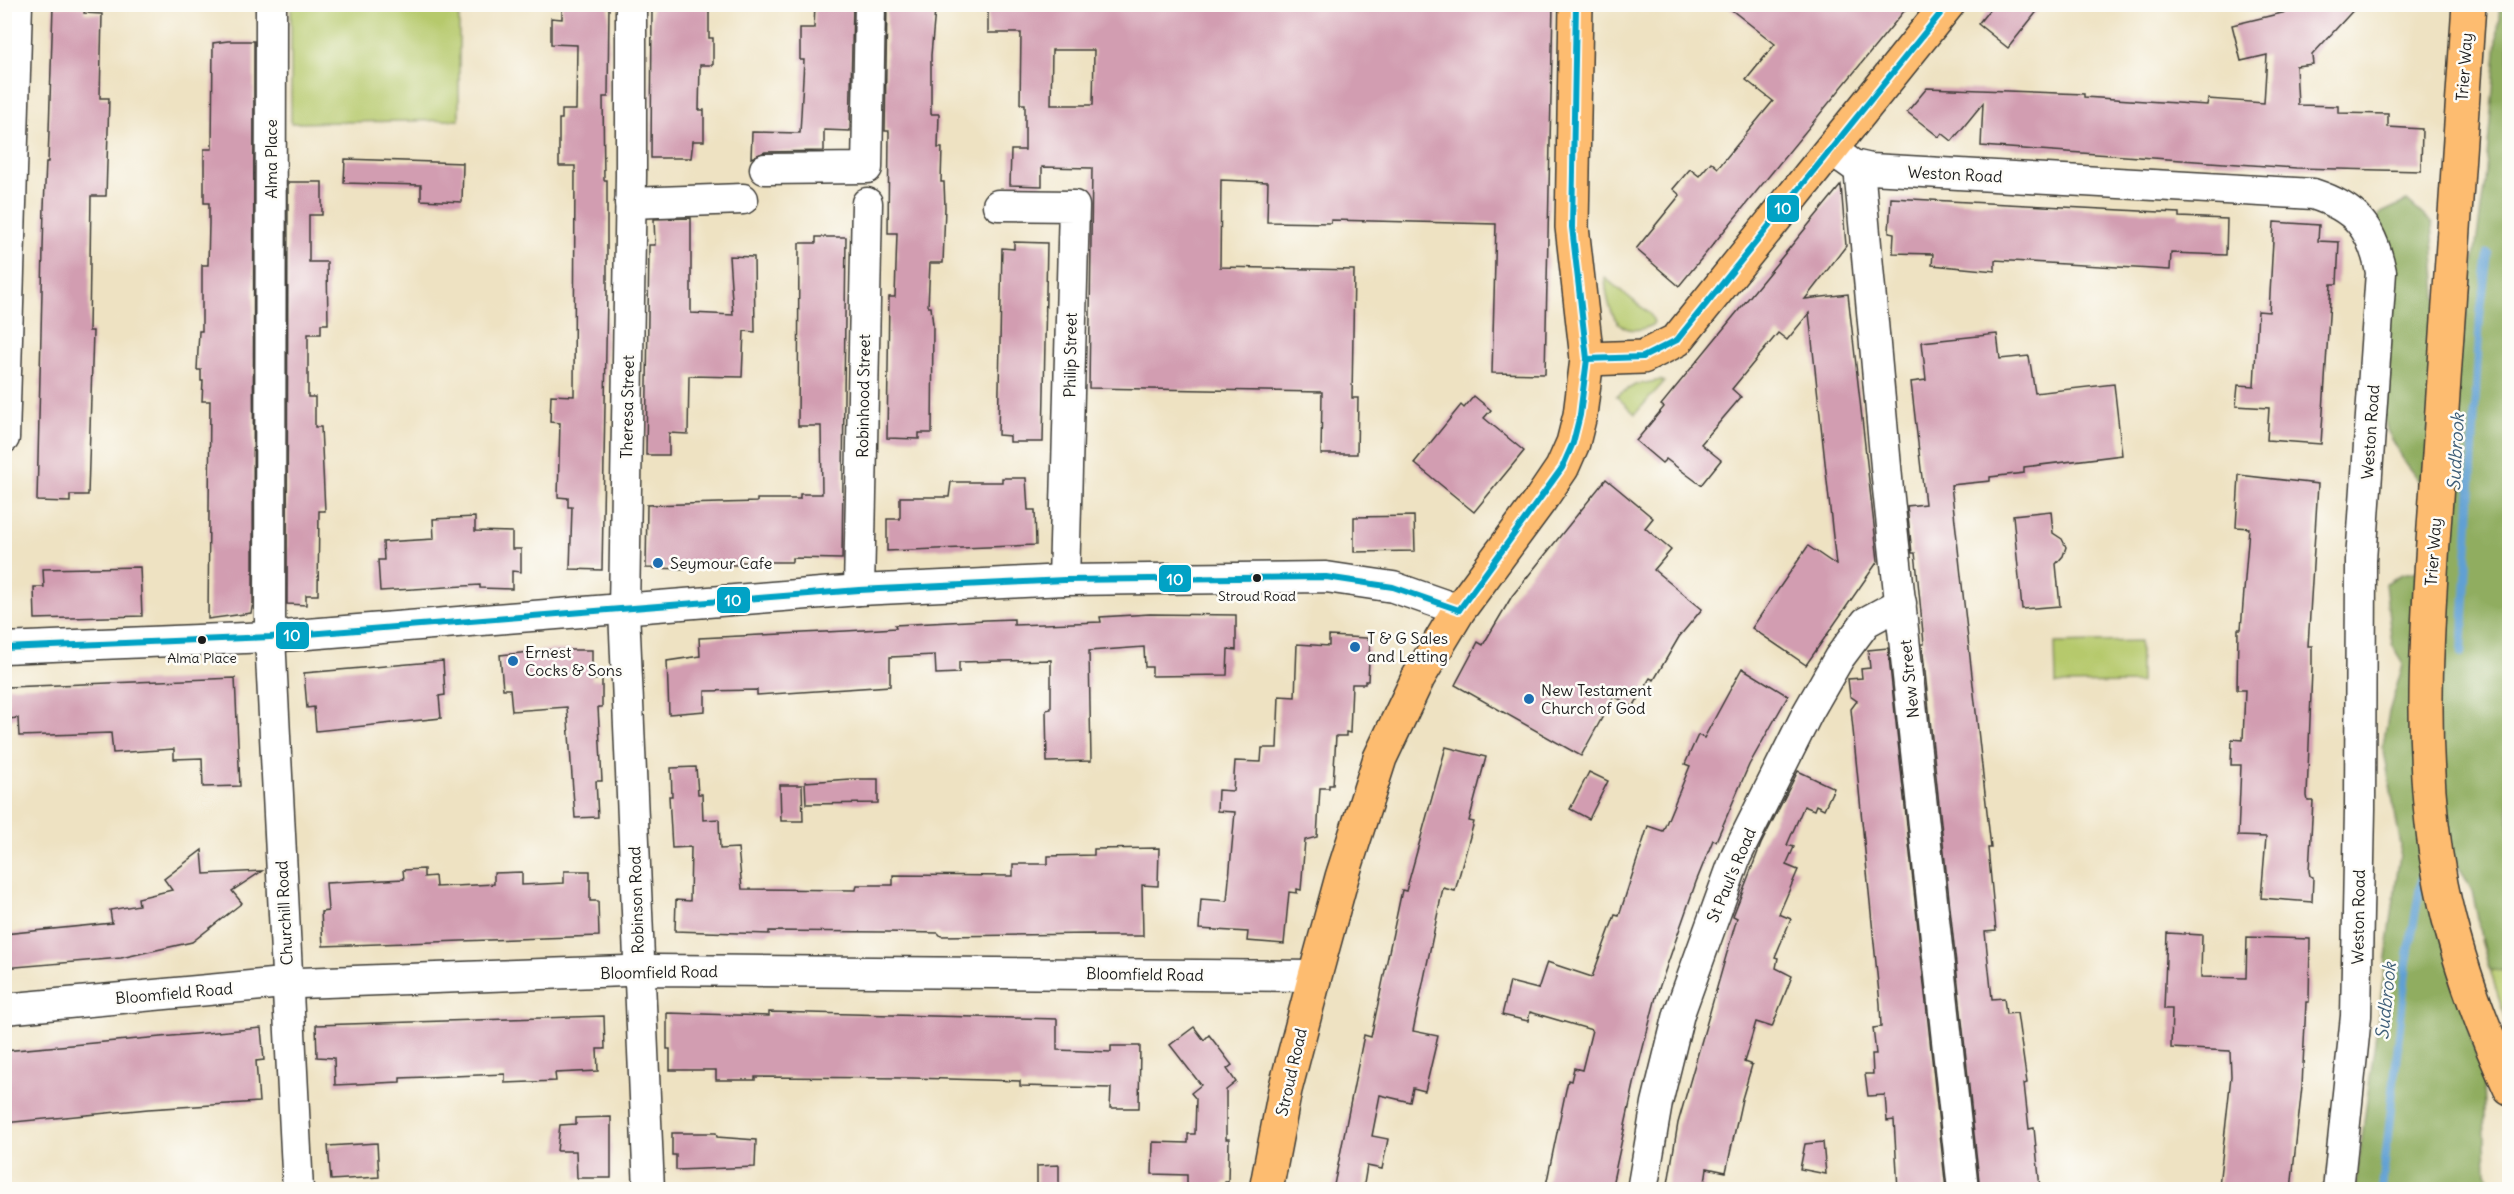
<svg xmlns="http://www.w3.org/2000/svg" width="2514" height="1194" font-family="Delius,sans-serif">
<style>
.green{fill:#b6c96c;stroke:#697244;stroke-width:1.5}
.forest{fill:#90ad60;stroke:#56643e;stroke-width:1.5}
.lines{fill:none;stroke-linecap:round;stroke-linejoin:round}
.stream{stroke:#61a0d3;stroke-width:8}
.building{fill:#d29db1;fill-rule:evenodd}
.minor-casing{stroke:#3c3a35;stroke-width:33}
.major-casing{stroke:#3c3a35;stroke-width:36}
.minor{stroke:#fff;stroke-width:30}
.major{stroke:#fdbc6f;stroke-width:33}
.bus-1-casing{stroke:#fdfcf7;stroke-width:10}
.bus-1{stroke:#01a2c5;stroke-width:6}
.poi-dot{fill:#1f6fb2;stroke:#fdfcf7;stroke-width:2}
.bus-dot{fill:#1c1c1c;stroke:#fdfcf7;stroke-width:2}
.labels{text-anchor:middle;stroke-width:5;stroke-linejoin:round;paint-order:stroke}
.bus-label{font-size:14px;fill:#1c1c1c;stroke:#fdfcf7}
.street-label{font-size:16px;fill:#1c1c1c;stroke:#fdfcf7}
.poi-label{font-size:16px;fill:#1c1c1c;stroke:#fdfcf7;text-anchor:start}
.water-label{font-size:18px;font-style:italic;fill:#3e5e78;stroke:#fdfcf7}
.line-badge{stroke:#fdfcf7;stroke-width:2}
.badge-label{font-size:16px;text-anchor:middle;font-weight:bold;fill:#fff}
</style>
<rect width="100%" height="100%" fill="#fdfcf7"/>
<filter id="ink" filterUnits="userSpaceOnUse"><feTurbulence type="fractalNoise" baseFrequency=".0167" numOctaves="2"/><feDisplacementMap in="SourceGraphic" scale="12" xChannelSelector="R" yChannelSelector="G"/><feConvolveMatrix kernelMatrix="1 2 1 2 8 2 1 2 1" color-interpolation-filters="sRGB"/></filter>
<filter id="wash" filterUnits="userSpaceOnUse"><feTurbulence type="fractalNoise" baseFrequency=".008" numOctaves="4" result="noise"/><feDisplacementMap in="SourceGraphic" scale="24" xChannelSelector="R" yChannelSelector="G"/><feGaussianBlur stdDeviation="1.35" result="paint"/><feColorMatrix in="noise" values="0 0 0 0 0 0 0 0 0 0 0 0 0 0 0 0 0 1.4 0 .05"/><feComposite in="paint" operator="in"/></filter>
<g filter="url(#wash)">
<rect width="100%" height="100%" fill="#eee2c2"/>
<g class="green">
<polygon points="291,5 459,5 459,120 291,123"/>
<path d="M1605,278L1650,314L1654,322L1652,325C1614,343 1607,305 1605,278Z"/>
<polygon points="1661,380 1664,382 1635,414 1616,396 1635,385"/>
<polygon points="2140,641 2140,683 2056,684 2055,643"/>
<polygon points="2509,884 2509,1032 2481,940"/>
</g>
<polygon class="forest" points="2500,5 2509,5 2509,971 2489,970 2472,891 2452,853 2470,1034 2483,1079 2486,1172 2498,1189 2355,1190 2401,846 2383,746 2389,712 2403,665 2392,644 2385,584 2402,574 2439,568 2424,488 2405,463 2387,430 2365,326 2370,266 2379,214 2407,201 2432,223 2438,309 2462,344 2485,181"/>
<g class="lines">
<g class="stream">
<polyline points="2462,653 2480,316 2488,253"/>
<polyline points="2382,1190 2407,962 2424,864"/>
</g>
</g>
<g id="blocks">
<g class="building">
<polygon points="562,4 609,4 608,97 603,97 604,180 607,180 607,294 602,570 570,569 572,507 568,507 568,498 558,497 560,423 550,422 551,395 574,396 575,166 559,166 559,119 562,119 562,110 576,110 577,45 551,44 551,18 562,19"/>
<polygon points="652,4 709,7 709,38 713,38 713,65 700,65 699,110 704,110 704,141 693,141 691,158 651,158"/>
<polygon points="815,4 853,4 850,131 824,130 824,151 765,152 751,158 752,132 800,133 804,60 800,60 800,28 814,28"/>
<polygon points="887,4 920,4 920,10 935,10 931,55 931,114 939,114 938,148 942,148 941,182 944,182 945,207 943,263 930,263 928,307 931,307 933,325 932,433 919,433 919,439 887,438 889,297 895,297 897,233 888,233 889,131 885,131"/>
<path d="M988,4H1553L1545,374L1492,373L1496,224L1331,220V223L1267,222L1268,182L1221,180L1220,267L1354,270L1352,398H1358L1357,454H1321L1322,392L1089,388L1092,168L1042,167V186L1010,185L1011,150H1025V104H1020L1021,33H988ZM1052,50H1094L1093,105H1051Z"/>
<polygon points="1724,4 1910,4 1679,286 1636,249 1680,195 1673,189 1690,169 1699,176 1711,162 1718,168 1773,101 1746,80 1775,44"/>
<polygon points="1994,4 2043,4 2008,48 1978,24"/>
<polygon points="2283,4 2359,4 2312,55 2313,64 2296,66 2298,105 2338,106 2338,113 2388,114 2388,127 2422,129 2421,171 2296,168 1981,146 1983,103 1952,141 1942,133 1939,137 1907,112 1927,88 2084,94 2084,97 2207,105 2208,99 2264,103 2267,55 2241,61 2232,25 2290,11"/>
<polygon points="53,6 85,7 84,13 102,14 100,98 109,98 106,196 91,196 89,331 93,331 88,495 70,495 70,502 37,501 44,207 46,162 48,162"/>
<polygon points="228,41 254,41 253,603 251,613 208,619 210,401 202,401 203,381 201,381 201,370 197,370 199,331 202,331 202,265 208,265 209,223 209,203 204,203 204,149 212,149 213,43"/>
<polygon points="345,159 463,163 462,202 421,200 421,185 344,183"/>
<polygon points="288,182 322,182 322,215 309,215 309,262 327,262 328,324 321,324 321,334 308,334 308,397 315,397 315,427 321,427 325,511 319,511 318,595 306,595 306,605 287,604"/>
<polygon points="1841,185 1846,246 1805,299 1848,294 1878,561 1806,665 1752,628 1808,546 1836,565 1809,313 1787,340 1778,333 1732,389 1741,397 1701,444 1721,460 1701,485 1666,459 1662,463 1636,441 1664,407 1661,405"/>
<polygon points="1891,198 2179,213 2179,217 2227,219 2226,255 2171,253 2170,270 1995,260 1995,271 1932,265 1933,254 1893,253 1894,233 1889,232"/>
<polygon points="691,218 691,313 733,315 729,256 754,257 755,332 744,331 742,377 689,376 688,434 669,433 669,455 646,455 649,245 655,245 654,219"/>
<polygon points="2274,222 2319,225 2318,241 2339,242 2337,284 2331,284 2321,444 2267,440 2269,408 2236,406 2238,385 2254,386 2258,311 2269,312"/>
<polygon points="816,237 846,237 842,559 792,558 792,562 741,562 741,565 691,565 691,569 646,568 647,505 757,502 757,499 800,499 800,494 822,494 821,426 798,426 799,243 816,243"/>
<polygon points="1014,242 1047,243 1043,442 1010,442 1010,436 998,435 1002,248 1014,249"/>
<polygon points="1997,334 2000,359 2029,356 2035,393 2114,384 2122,455 2024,467 2024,473 1990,477 1990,481 1951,485 1991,848 1988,848 1996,931 1985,932 1992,999 2004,998 2006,1014 2017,1013 2027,1083 2024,1084 2029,1129 2034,1128 2040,1188 2026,1190 1980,1190 1922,644 1924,644 1917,571 1915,553 1912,553 1907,506 1925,504 1911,382 1926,380 1922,342"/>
<polygon points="1474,396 1491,410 1484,418 1524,451 1474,512 1414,463 1461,405 1464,408"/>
<polygon points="2239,475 2318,484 2308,646 2312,646 2312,669 2307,796 2308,801 2313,801 2309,871 2310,876 2313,877 2312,902 2261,898 2266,837 2238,836 2241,765 2231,765 2232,739 2243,740 2245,690 2237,690 2238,629 2241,629 2249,528 2236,527"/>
<polygon points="1002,478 1026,478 1028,510 1035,510 1036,545 887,551 887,519 900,519 900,497 949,497 951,482 1002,482"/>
<polygon points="1606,479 1653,518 1645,528 1671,550 1654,570 1702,609 1679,637 1654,680 1650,678 1633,707 1614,696 1581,756 1455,685 1478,642 1483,645 1512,596"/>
<polygon points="2051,511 2053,533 2062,539 2066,547 2063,556 2056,564 2060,606 2022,609 2013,515"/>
<polygon points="1414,516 1415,551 1354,552 1354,517"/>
<polygon points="475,517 475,531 512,532 512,549 521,549 521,572 512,571 512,589 480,588 480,585 380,591 378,560 384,560 383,542 434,539 433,519"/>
<polygon points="140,567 142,616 35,619 34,587 44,587 43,569"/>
<polygon points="1150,614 1236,615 1236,650 1228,649 1227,675 1152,676 1152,667 1145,667 1144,647 1089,651 1091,761 1047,762 1046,710 1051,709 1051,660 959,662 959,673 936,674 935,655 890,657 890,686 757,695 757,690 705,691 705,711 669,714 667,661 700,656 699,638 846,631 896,628 895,625 986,620 1014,619 1014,625 1101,622 1100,617"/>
<polygon points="1329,636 1366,638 1370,640 1368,681 1365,681 1365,684 1352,684 1350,733 1346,732 1346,736 1336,736 1333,785 1329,785 1329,788 1320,788 1317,837 1305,840 1301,890 1297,889 1297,893 1289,892 1284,944 1247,941 1248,932 1199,929 1201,899 1227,901 1235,812 1217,811 1218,790 1233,791 1235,761 1261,762 1262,748 1277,748 1279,696 1295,697 1297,644 1329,646"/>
<polygon points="1888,648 1946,1190 1898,1190 1894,1120 1887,1121 1885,1095 1868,1096 1865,1074 1873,1074 1872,1054 1876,1054 1873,1028 1881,1027 1880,1004 1851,709 1857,701 1850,696 1848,679 1862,678 1861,669 1870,668 1868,650"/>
<polygon points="550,650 592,650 592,680 602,679 602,707 598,707 602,781 596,781 598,817 575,818 567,707 512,711 510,689 503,689 500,655"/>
<polygon points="443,661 445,695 439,696 441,718 316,731 314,707 307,708 304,673"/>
<polygon points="1742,668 1788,696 1749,765 1716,841 1713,840 1696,882 1656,997 1636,1075 1611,1190 1545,1190 1568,1080 1571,1081 1574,1068 1582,1070 1592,1030 1530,1012 1528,1021 1502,1015 1510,982 1538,989 1547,962 1592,977 1615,915 1619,916 1648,826 1663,831 1690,766 1685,764 1698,735 1704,738"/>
<polygon points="235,678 240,786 203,787 202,758 174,759 174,749 113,753 111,733 19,736 18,718 8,719 8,687"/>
<polygon points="1446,747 1486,757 1469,821 1474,822 1455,891 1443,888 1413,1031 1438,1036 1425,1091 1413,1088 1410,1102 1380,1095 1372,1136 1388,1139 1382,1169 1367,1166 1363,1190 1333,1190 1364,1035 1371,1037 1402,890 1406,891"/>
<polygon points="696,767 698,794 702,794 703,820 719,819 720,849 738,848 742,889 856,890 857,885 893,885 893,875 1013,876 1013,864 1048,864 1048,856 1094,855 1094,849 1159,848 1158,886 1142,885 1143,936 1094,936 1094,934 941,936 938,933 885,932 769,931 769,934 675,931 676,900 690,901 691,847 672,848 669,796 672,796 671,768"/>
<polygon points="1798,771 1834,788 1824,809 1816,805 1814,810 1804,806 1787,845 1794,847 1786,865 1798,870 1779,914 1791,919 1775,957 1778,958 1776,968 1792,976 1772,1027 1756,1022 1744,1062 1752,1065 1742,1099 1726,1172 1707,1168 1704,1190 1667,1190 1678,1123 1737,918 1733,916 1761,844"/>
<polygon points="1589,772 1608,781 1589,819 1570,809"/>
<polygon points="851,779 878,779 878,803 806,804 805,782"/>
<polygon points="780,785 802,785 803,821 781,821"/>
<polygon points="202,850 204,874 262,871 232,891 242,903 192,942 121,958 4,968 4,934 112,923 110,910 139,905 138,898 172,890 164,879"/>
<polygon points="424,869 424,877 435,876 436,887 494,884 494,873 522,872 522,885 564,883 564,871 590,871 590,901 598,901 599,936 323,946 321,912 328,911 326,883 404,879 403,870"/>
<polygon points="2167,933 2202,935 2201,977 2246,978 2247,937 2310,939 2309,1002 2306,1002 2302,1086 2291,1190 2219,1186 2231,1076 2230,1051 2171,1048 2172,1009 2164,1009"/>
<polygon points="769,1012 1057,1019 1057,1050 1111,1052 1111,1046 1140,1046 1139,1108 1110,1108 1111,1088 1020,1086 1020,1081 912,1078 755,1077 755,1080 716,1080 716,1070 670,1070 670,1049 667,1049 667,1013 769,1016"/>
<polygon points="604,1016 605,1049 597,1049 598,1071 555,1073 556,1081 505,1083 505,1074 400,1078 400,1082 335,1085 334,1058 317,1057 316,1025"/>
<polygon points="1194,1027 1204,1040 1209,1035 1232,1065 1227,1069 1236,1082 1226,1090 1226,1139 1229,1139 1228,1182 1225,1182 1224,1185 1187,1185 1187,1175 1152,1174 1153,1142 1188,1143 1188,1134 1195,1134 1196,1099 1191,1093 1201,1085 1170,1045"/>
<polygon points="261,1028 264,1060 256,1061 259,1102 148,1109 4,1123 4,1051"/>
<polygon points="611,1117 611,1178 577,1178 576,1151 557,1151 560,1125 576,1124 576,1118"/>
<polygon points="672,1133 716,1133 717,1137 756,1140 755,1167 676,1170 676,1155 672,1155"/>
<polygon points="1823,1142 1826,1174 1800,1169 1805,1144"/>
<polygon points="377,1143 379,1177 331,1180 328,1146"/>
<polygon points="1059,1165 1059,1188 1037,1188 1037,1166"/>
</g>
</g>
</g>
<g filter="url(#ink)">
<use href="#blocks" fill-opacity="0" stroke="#3c3a35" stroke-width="1.5"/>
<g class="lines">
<g class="minor-casing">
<g id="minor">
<polyline points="271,4 270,637 298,1190"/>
<polyline points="631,4 631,175 624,610 649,1190"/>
<path d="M1832,150L1853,165L1871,169L2313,194C2356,208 2372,227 2381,272L2361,560L2360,809L2356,1016L2338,1190"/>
<polyline points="1859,167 1888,489 1963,1190"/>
<polyline points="765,169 867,168 870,4"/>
<polyline points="630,203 743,199"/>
<polyline points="998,205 1074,206 1064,580"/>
<polyline points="4,438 17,4"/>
<polyline points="859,590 867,203"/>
<polyline points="4,648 270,637 859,590 1064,580 1326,577 1393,587 1459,610"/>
<polyline points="4,1009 272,984 653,970 1315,976"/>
<polyline points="1642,1190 1657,1103 1679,1014 1736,856 1808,712 1839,658 1866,622 1901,603"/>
</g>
</g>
<g class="major-casing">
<g id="major">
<path d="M2469,4C2458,149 2449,294 2440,439C2431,586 2413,738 2441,884C2455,954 2480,1023 2510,1088"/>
<polyline points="1587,359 1643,357 1677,340 1948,4"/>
<polyline points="1266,1190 1285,1090 1315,976 1342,877 1380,758 1418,678 1459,610 1541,499 1562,468 1573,443 1580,415 1587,359 1572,227 1576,4"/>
</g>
</g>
<use href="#minor" class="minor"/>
<use href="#major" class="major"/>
<g class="bus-1-casing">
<g id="bus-1">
<polyline points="1587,359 1643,357 1677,340 1948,4"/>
<polyline points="1459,610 1562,468 1573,443 1580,415 1587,359 1572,227 1576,4"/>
<polyline points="4,648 270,637 859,590 1064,580 1326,577 1393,587 1459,610"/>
</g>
</g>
<use href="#bus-1" class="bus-1"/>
</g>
</g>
<g class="poi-dot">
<circle cx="658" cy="563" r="6"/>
<circle cx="1355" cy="647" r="6"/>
<circle cx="513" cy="661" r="6"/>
<circle cx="1529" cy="699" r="6"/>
</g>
<g class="bus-dot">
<circle cx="1257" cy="578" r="5"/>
<circle cx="202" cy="640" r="5"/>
</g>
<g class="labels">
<g class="bus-label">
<text x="1257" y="601">Stroud Road</text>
<text x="202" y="663">Alma Place</text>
</g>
<g class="street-label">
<text transform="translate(2464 67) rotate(-86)" y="6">Trier Way</text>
<text transform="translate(271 159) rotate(-90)" y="6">Alma Place</text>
<text transform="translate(1955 174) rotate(3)" y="6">Weston Road</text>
<text transform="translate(1070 355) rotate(-89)" y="6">Philip Street</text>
<text transform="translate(863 396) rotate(-89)" y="6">Robinhood Street</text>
<text transform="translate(627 407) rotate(-89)" y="6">Theresa Street</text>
<text transform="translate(2370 432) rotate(-86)" y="6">Weston Road</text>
<text transform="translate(2433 552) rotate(-86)" y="6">Trier Way</text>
<text transform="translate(1909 679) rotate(-96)" y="6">New Street</text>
<text transform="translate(1731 875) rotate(-67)" y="6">St Paul's Road</text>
<text transform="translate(636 900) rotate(-92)" y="6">Robinson Road</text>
<text transform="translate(284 913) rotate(-93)" y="6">Churchill Road</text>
<text transform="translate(2358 917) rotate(-89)" y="6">Weston Road</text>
<text transform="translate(659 972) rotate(-1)" y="6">Bloomfield Road</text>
<text transform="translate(1145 974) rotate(1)" y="6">Bloomfield Road</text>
<text transform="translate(174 993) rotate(-5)" y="6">Bloomfield Road</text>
<text transform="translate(1291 1072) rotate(-77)" y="6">Stroud Road</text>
</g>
<g class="poi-label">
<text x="670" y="569">Seymour Cafe</text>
<text x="1367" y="644">T &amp; G Sales<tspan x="1367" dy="18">and Letting</tspan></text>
<text x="525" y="658">Ernest<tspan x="525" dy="18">Cocks &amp; Sons</tspan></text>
<text x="1541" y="696">New Testament<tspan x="1541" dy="18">Church of God</tspan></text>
</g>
<g class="water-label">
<text transform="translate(2456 452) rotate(-87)" y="6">Sudbrook</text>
<text transform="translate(2386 1001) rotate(-84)" y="6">Sudbrook</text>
</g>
</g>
<g class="line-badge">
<rect x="1766" y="194" width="34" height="29" rx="6" fill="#01a2c5"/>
<rect x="1158" y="564" width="34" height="29" rx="6" fill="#01a2c5"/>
<rect x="716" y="586" width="35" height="28" rx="6" fill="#01a2c5"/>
<rect x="275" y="621" width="35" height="29" rx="6" fill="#01a2c5"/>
</g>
<g class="badge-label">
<text x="1783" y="214">10</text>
<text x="1175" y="585">10</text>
<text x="733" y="606">10</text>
<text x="292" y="641">10</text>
</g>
<rect width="2514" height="1194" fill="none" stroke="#fdfcf7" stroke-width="24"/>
</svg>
